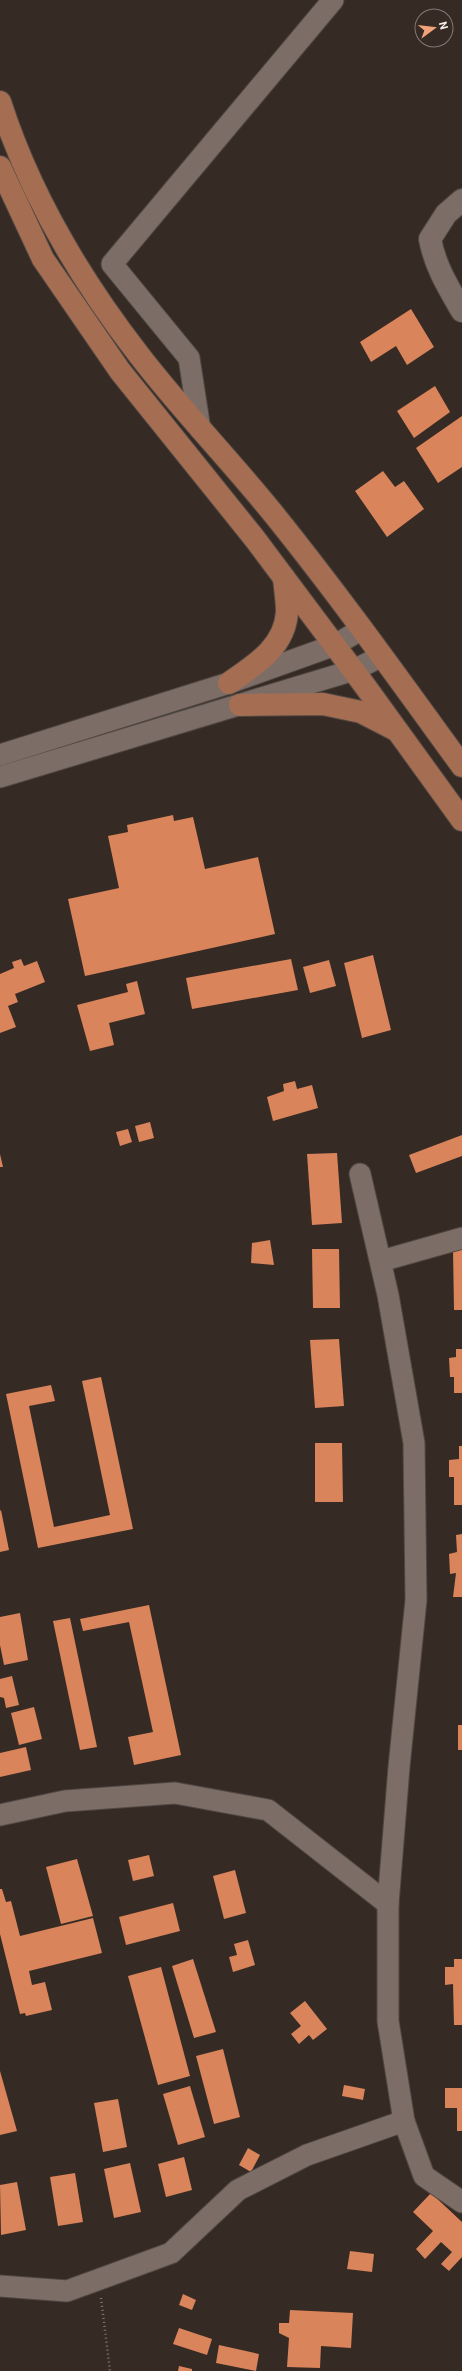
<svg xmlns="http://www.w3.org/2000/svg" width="462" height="2371" font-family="Roboto,sans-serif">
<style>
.building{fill:#d9845a}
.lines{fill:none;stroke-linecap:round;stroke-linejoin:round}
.minor-casing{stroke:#514843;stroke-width:23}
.tertiary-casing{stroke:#514843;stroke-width:24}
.primary-casing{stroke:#514843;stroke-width:24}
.path{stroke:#837874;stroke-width:2.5;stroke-dasharray:1 3;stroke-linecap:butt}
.minor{stroke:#7c6e67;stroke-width:21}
.tertiary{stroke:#7c6e67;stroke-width:22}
.primary{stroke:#a56e52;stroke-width:22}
</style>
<rect width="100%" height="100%" fill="#362a25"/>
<g class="building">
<polygon points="411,309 434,347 407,365 396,346 371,362 360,342"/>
<polygon points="435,386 450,412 414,438 397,411"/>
<polygon points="462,416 462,467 438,483 416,448"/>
<polygon points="383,471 395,487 404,481 424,509 387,537 355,491"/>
<polygon points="173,815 174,821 193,817 205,869 258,857 275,934 85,976 68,899 119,888 108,836 128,832 127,825"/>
<polygon points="373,955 391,1030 362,1038 344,963"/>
<polygon points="21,959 24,966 37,961 45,982 15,994 18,1002 8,1006 16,1027 0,1033 0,974 14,968 12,962"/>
<polygon points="291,959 298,990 192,1009 186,978"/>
<polygon points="329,960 336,986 310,993 303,967"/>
<polygon points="137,981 145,1014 109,1023 114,1045 90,1051 77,1005 128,992 126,984"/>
<polygon points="295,1081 297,1089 312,1085 318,1108 273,1121 267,1097 284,1091 283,1084"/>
<polygon points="150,1122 154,1138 139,1142 135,1126"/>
<polygon points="128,1129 132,1142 120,1146 116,1132"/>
<polygon points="462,1135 462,1156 416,1173 409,1155"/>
<polygon points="337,1153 342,1223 312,1225 307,1154"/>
<polygon points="0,1154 3,1167 0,1167"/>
<polygon points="270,1240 274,1265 251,1263 252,1243"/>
<polygon points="462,1248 462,1310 454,1310 453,1249"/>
<polygon points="312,1249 339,1249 340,1308 313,1308"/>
<polygon points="339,1339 344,1406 315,1408 310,1340"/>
<polygon points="456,1349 462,1349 462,1393 454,1393 454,1377 450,1377 449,1358 456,1357"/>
<polygon points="101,1377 133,1529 38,1548 6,1394 51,1385 55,1401 29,1406 54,1527 110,1515 82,1381"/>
<polygon points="315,1443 342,1443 343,1502 315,1502"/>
<polygon points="459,1446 462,1446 462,1505 454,1505 454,1477 449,1477 449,1460 459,1459"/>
<polygon points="1,1510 9,1550 0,1552 0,1511"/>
<polygon points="462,1534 462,1597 453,1597 456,1573 450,1574 449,1554 457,1552 456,1535"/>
<polygon points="149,1605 181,1755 134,1765 128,1737 153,1732 129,1622 83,1631 80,1619"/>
<polygon points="20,1613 28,1660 4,1665 0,1645 0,1617"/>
<polygon points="70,1618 97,1747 80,1750 53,1621"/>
<polygon points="12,1676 19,1705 6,1708 4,1698 0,1697 0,1679"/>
<polygon points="34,1707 42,1739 19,1745 11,1713"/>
<rect x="458" y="1725" width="4" height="25"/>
<polygon points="26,1747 31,1770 0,1777 0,1753"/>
<polygon points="149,1855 154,1876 133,1881 128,1860"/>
<polygon points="77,1859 93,1916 61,1924 46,1867"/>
<polygon points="235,1870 246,1913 224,1919 213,1876"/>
<polygon points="0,1889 2,1889 6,1902 11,1901 20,1936 93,1918 102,1953 29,1971 32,1985 45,1982 52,2010 26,2016 25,2013 20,2014 0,1934"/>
<polygon points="173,1903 180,1931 126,1945 119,1917"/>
<polygon points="248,1940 255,1965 233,1972 229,1957 237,1955 234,1944"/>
<polygon points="193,1959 216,2032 194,2038 172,1966"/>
<polygon points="454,1959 462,1959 462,2025 454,2025 453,1984 445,1985 445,1967 454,1967"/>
<polygon points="161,1967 190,2076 158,2085 128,1976"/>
<polygon points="305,2001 327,2029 313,2040 309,2035 299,2044 291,2034 301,2026 290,2013"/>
<polygon points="223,2049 240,2117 214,2124 196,2056"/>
<polygon points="0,2071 17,2131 0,2135"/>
<polygon points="344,2085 365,2089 363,2100 342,2096"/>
<polygon points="190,2086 205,2137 178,2145 163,2094"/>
<polygon points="445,2088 462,2088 462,2131 457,2131 457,2108 445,2108"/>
<polygon points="118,2099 127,2147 103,2152 94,2103"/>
<polygon points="248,2148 260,2155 251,2172 239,2165"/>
<polygon points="184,2157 192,2190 166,2197 158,2164"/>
<polygon points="130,2163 141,2212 114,2218 104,2169"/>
<polygon points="75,2173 83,2222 58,2226 50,2177"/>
<polygon points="17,2182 26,2230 1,2235 0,2185"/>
<polygon points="431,2193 462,2222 462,2257 449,2271 441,2264 452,2252 441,2242 425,2259 416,2249 433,2231 413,2212"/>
<polygon points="350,2251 374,2254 372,2272 347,2269"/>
<polygon points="183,2294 196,2300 192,2310 179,2305"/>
<polygon points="290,2310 353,2313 351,2348 321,2346 320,2368 287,2367 289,2338 279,2333 279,2323 289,2323"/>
<polygon points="179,2328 212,2339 207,2355 173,2344"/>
<polygon points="219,2345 259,2354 256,2371 216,2363"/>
<polygon points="179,2366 192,2369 192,2371 178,2371"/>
</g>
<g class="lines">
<g class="minor-casing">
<g id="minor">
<polyline points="200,429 189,358 112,264 333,0"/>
<polyline points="0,755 229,683 335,645 362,629"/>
<polyline points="0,777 354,670 382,656"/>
<polyline points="360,1174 388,1295 414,1443 416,1600 399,1767 388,1904 388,2021 404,2121 424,2176 462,2202"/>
<polyline points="381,1261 462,1238"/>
<polyline points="0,1815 65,1801 175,1793 268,1810 388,1904"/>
<polyline points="0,2286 67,2291 171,2253 238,2190 307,2155 404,2121"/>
</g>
</g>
<g class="tertiary-casing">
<path id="tertiary" d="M462,200L446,214L430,239C435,266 448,287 462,311"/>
</g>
<g class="primary-casing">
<g id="primary">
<path d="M0,102C30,195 80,279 139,355C182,411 232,462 276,517C341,598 401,682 462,766"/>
<polyline points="0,167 43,259 120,371 255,539 365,686 462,820"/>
<path d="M229,683C255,665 285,647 287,612C287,601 285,589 284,578"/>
<polyline points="240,705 323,704 361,712 394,729"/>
</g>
</g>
<polyline class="path" points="101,2298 110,2371"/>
<use href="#minor" class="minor"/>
<use href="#tertiary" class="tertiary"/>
<use href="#primary" class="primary"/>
</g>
<g transform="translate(434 28) rotate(75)"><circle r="19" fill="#362a25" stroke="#837874"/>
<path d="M0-3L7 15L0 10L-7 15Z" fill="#f1a27b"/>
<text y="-6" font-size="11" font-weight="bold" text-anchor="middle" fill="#f6eeea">N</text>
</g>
</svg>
